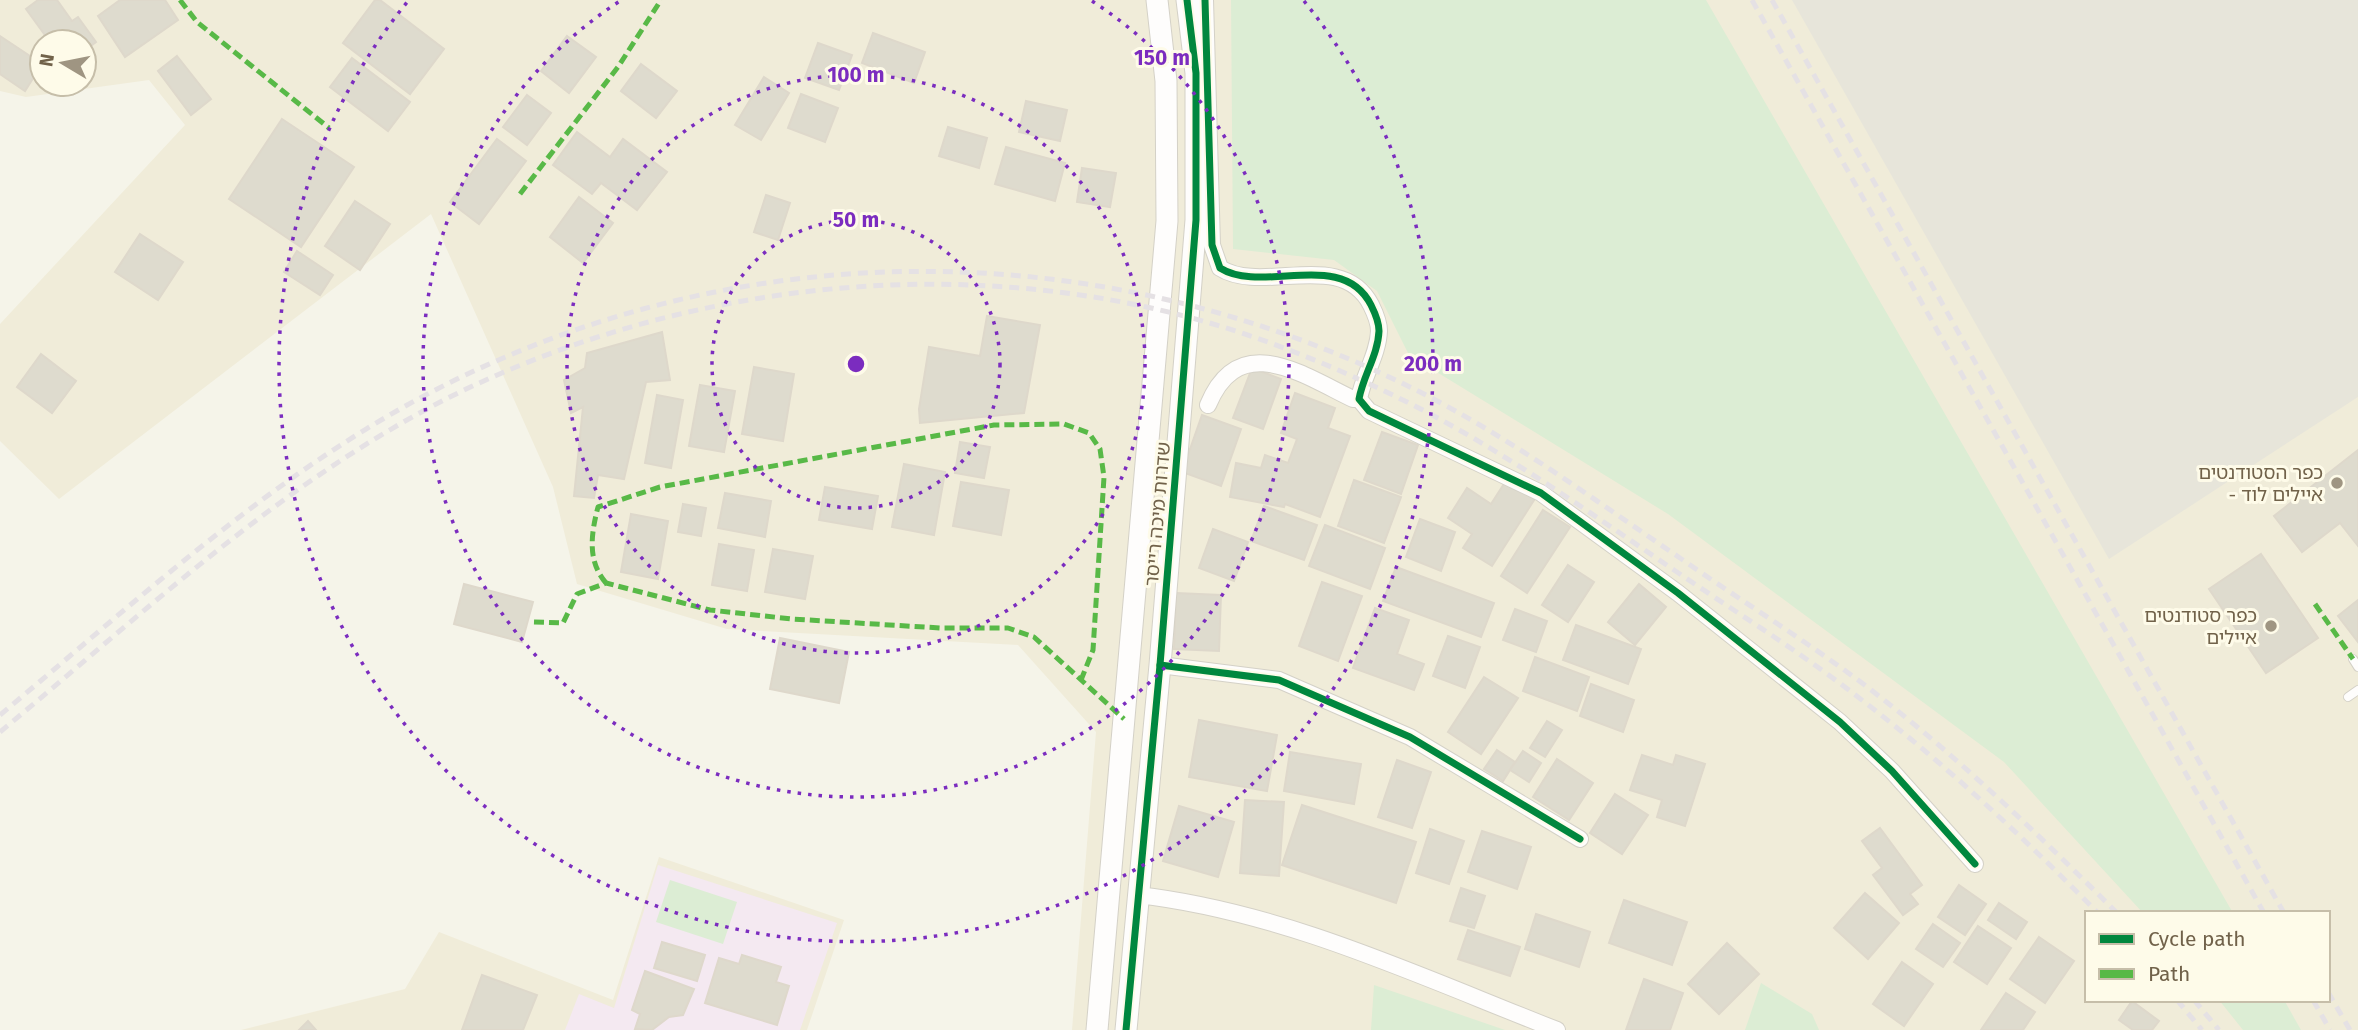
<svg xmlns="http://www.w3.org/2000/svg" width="2358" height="1030" font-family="'Fira Sans','Noto Sans Hebrew',sans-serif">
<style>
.residential{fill:#f0ecd9;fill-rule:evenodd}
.industrial{fill:#e7e5da}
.education{fill:#f4e9f1}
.green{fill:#dcedd4}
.building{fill:#dedbce;stroke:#ded8cb;stroke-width:2}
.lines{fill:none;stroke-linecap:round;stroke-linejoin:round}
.service-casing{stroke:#d4d1c7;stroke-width:10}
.minor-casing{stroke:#d4d1c7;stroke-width:18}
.tertiary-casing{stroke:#d4d1c7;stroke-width:23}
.service{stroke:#fefdfc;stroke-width:8}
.minor{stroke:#fefdfc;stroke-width:16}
.tertiary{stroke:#fefdfc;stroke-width:21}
.rail{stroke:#e5e1e4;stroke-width:5;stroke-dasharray:10 7;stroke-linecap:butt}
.quiet{stroke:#58b947;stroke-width:5;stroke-dasharray:10 5;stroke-linecap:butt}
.cycleway-casing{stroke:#fefbe9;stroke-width:11}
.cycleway{stroke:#00873e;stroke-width:7}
.ring{fill:none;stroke:#7b2cbf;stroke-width:3.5;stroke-dasharray:3.5 7}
.poi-dot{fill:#9f9582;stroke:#fefbe9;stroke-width:2.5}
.labels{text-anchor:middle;stroke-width:6;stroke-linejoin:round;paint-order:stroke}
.poi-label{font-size:19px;fill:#71624a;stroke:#fefbe9;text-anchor:end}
.street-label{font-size:19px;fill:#71624a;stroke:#fefbe9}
.centre{fill:#7b2cbf;stroke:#fefbe9;stroke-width:3.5}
.ring-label{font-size:21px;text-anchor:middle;font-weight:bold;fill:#7b2cbf;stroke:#fefbe9;stroke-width:6;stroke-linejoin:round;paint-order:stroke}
</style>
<rect width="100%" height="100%" fill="#f5f4e9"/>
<g class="residential">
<path d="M0,0H2358V1030H1072L1096,732L1018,645L727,629L577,584L553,487L431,214L59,499L0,441V324L185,125L149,80L26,97L0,91ZM42,42H84V84H42ZM2087,913H2328V1000H2087Z"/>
<polygon points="659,857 844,920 807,1030 241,1030 405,989 439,932 613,1000"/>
</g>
<polygon class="industrial" points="1792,0 2358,0 2358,397 2109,559"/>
<polygon class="education" points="658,865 837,923 800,1030 565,1030 579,994 614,1008"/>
<g class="green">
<polygon points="1231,0 1706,0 2233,913 2143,913 2004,762 1668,514 1409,355 1377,291 1334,260 1233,249"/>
<polygon points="670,880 737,902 723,944 656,922"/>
<polygon points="1761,983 1812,1014 1819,1030 1745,1030"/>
<polygon points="1374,985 1505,1030 1371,1030"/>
<polygon points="2219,1000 2284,1000 2301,1030 2243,1030"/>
</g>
<g class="building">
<polygon points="38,0 57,0 72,21 78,17 96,42 84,51 84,42 50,42 26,9"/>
<polygon points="120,0 165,0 178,20 125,57 98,16"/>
<polygon points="375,0 380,0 444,49 410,94 343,43"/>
<polygon points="873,33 925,52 914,83 862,63"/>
<polygon points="0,36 42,64 25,91 0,74"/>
<polygon points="567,36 596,57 569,93 541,71"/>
<polygon points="818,43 852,55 839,90 805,78"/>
<polygon points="177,56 211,99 191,115 158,71"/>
<polygon points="352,58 410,102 388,131 330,87"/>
<polygon points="641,64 677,91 656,118 621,91"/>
<polygon points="764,77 789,93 761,140 735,125"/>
<polygon points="801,94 838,108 825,142 788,128"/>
<polygon points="527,95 551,113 527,145 503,127"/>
<polygon points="1026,101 1067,110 1060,141 1019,132"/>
<polygon points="282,119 354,167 301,247 229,199"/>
<polygon points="948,127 987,138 979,168 939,156"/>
<polygon points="577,132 610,157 623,139 667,172 637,210 601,183 592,194 553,165"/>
<polygon points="497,139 526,161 479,224 450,202"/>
<polygon points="1006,147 1065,163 1055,201 995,184"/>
<polygon points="1082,168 1116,173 1110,207 1077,202"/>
<polygon points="766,195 790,203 778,240 754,232"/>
<polygon points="579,197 613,223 583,263 550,237"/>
<polygon points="355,201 390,224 360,270 325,246"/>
<polygon points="140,234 183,262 158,300 115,272"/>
<polygon points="297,251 333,275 320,295 284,272"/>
<polygon points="987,316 1040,325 1024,413 920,423 919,409 929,347 980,356"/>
<polygon points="662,332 670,380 646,382 624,479 598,475 594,498 574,496 583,407 571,413 564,380 585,368 587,353"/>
<polygon points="41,354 76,381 52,413 17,387"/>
<polygon points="754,367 794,374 783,441 742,434"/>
<polygon points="1252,368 1281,379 1263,429 1233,418"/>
<polygon points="700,385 735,391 724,452 689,446"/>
<polygon points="1295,393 1335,408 1328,428 1350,436 1320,517 1285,504 1284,507 1230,497 1236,463 1261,468 1265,455 1288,463 1297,439 1281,433"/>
<polygon points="657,395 683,400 671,468 645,463"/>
<polygon points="1202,415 1241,429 1221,486 1182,472"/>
<polygon points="1382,432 1418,445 1401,494 1364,480"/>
<polygon points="960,442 990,447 984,478 955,473"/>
<polygon points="2358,450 2358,546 2340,523 2302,552 2274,516"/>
<polygon points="904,464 945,472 934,535 892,527"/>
<polygon points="1507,479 1536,497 1492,566 1463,548 1472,534 1448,518 1467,488 1491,504"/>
<polygon points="1354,480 1401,497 1384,543 1338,526"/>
<polygon points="961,482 1009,490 1001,535 953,526"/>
<polygon points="825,487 878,496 872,529 819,520"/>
<polygon points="725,493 771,501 765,537 718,528"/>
<polygon points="683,504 706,508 701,536 678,532"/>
<polygon points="1264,506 1317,525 1304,560 1251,541"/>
<polygon points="1543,510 1570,527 1527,593 1501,576"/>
<polygon points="631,514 668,521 658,579 621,572"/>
<polygon points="1420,519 1455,532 1441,571 1406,557"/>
<polygon points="1325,525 1385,548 1370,589 1309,566"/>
<polygon points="1213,529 1248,542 1234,581 1199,568"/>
<polygon points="719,544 754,550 747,591 712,585"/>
<polygon points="773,549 813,556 805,599 765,592"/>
<polygon points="2261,554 2318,638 2266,673 2209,589"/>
<polygon points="1568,565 1594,582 1568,622 1542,605"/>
<polygon points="1396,567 1494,603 1481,637 1383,601"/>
<polygon points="1322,582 1362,596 1338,661 1299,646"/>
<polygon points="464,584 533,602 522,642 454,624"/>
<polygon points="1639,584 1666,607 1635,645 1608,622"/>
<polygon points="1176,593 1221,595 1219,651 1174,649"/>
<polygon points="2358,600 2358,642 2338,616"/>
<polygon points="1375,608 1409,620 1397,654 1424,664 1414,690 1353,668"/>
<polygon points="1515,609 1547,621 1536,652 1503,640"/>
<polygon points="1576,625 1641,649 1628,684 1563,660"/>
<polygon points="1448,636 1480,647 1465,688 1433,676"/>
<polygon points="780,638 849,652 839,703 770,689"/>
<polygon points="1535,657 1589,677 1577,711 1523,691"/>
<polygon points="1484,677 1518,698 1481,754 1448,732"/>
<polygon points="1591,684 1634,700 1623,732 1580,716"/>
<polygon points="1199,720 1277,735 1267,791 1189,777"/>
<polygon points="1547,721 1562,730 1545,757 1530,748"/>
<polygon points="1497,750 1515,762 1503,781 1484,769"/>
<polygon points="1523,751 1541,763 1529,782 1510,770"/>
<polygon points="1290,752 1361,764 1354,804 1284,791"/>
<polygon points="1642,755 1673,765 1676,755 1705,764 1685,826 1657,817 1662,800 1630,790"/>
<polygon points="1557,759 1593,783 1569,820 1533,797"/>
<polygon points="1397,760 1431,772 1412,828 1378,817"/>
<polygon points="1615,794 1648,815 1622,854 1590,833"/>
<polygon points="1245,800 1284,802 1279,876 1240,873"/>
<polygon points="1302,805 1416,842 1396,903 1282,865"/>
<polygon points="1179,806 1234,822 1218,877 1163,861"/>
<polygon points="1880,828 1922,885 1910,894 1918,904 1903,915 1873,875 1882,868 1862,841"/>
<polygon points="1430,829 1464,841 1449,884 1416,873"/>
<polygon points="1482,831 1531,847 1517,889 1468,872"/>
<polygon points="1959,885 1986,904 1965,935 1938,917"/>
<polygon points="1461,888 1485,896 1474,928 1450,921"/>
<polygon points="1865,893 1899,923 1868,959 1834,928"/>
<polygon points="1624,900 1687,922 1672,965 1609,943"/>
<polygon points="1999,903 2027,922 2016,939 1988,920"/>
<polygon points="1536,914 1590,932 1579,967 1525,949"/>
<polygon points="1933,924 1960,943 1943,967 1916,949"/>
<polygon points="1978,926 2011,948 1987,984 1954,962"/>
<polygon points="1468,930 1520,947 1510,976 1458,959"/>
<polygon points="2039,937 2074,961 2045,1003 2010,979"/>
<polygon points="662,942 705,955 697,981 654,968"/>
<polygon points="1727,943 1759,974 1719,1014 1688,984"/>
<polygon points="742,955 781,967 776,982 789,986 777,1025 705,1003 719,958 739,964"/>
<polygon points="1902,962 1933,984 1904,1026 1873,1004"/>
<polygon points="645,971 694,989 683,1015 669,1017 652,1030 635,1029 640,1014 632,1010"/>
<polygon points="482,975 537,995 523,1030 462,1030"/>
<polygon points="1644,979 1683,993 1670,1030 1626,1030"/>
<polygon points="2006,993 2035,1012 2023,1030 1981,1030"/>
<polygon points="2132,1001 2159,1021 2152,1030 2133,1030 2119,1020"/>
<polygon points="308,1021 316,1030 299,1030"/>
</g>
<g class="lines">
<g class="service-casing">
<g id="service">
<polyline points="2353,659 2358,667"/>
<polyline points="2348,697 2358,690"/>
</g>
</g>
<g class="minor-casing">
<g id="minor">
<path d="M1205,0L1212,245L1220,268C1263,295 1342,248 1371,305C1375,313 1379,322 1379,331C1378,355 1363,376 1359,399L1369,411L1541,493L1678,593L1840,722L1892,771L1975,864"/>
<path d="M1208,405C1239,330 1301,374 1353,399H1359"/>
<polyline points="1160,665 1279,680 1410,737 1580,839"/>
<path d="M1138,895C1285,912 1421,977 1557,1030"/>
</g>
</g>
<g class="tertiary-casing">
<g id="tertiary">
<polyline points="1097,1030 1167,221 1166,81 1157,0"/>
<polyline points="1126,1030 1160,665 1196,220 1196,73 1187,0"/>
</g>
</g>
<use href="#service" class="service"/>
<use href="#minor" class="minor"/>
<use href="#tertiary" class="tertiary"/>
<g class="rail">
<polyline points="1752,0 2264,913"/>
<polyline points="1772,0 2284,913"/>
<path d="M0,715C144,595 284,464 453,381C763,229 1115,237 1422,393C1512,439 1596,501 1680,558C1740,600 1803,639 1862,683C1953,752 2036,832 2117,913"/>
<path d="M0,732C145,612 287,477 458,393C683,284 950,253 1192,318C1266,338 1338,368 1407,402C1501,449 1587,511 1674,570C1734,611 1797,650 1854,694C1941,760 2021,835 2098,913"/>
<polyline points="2328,992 2350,1030"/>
<polyline points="2177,1000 2202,1030"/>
<polyline points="2194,1000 2219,1030"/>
<polyline points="2313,1000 2330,1030"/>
</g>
<g class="quiet">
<polyline points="180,0 197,22 329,128"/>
<polyline points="520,194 618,67 661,0"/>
<path d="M606,583C587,561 591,534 598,507L660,487L994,425L1064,424L1089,433L1100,449L1104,477L1093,650L1081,680"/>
<polyline points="2315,604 2353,659"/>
<polyline points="534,622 563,623 577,594 606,583 710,610 792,619 940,628 1008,628 1034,637 1124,719"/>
</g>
<g class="cycleway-casing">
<g id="cycleway">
<path d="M1205,0L1212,245L1220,268C1263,295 1342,248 1371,305C1375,313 1379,322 1379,331C1378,355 1363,376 1359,399L1369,411L1541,493L1678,593L1840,722L1892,771L1975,864"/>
<polyline points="1160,665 1279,680 1410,737 1580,839"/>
<polyline points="1126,1030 1160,665 1196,220 1196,73 1187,0"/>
</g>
</g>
<use href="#cycleway" class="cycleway"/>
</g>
<g class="ring">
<circle cx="856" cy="364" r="144"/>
<circle cx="856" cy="364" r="289"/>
<path d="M1092 1A433 433 0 1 1 620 1"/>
<path d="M1304 1A577 577 0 1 1 408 1"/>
</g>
<g class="poi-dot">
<circle cx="2337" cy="483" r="7"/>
<circle cx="2271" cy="626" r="7"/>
</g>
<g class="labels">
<g class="poi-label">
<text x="2323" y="479">כפר הסטודנטים<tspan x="2323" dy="22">- איילים לוד</tspan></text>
<text x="2257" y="622">כפר סטודנטים<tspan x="2257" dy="22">איילים</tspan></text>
</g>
<g class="street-label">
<text transform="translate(1157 514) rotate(-85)" y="7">שדרות מיכה רייסר</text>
</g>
</g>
<circle cx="856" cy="364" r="10" class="centre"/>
<g class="ring-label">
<text x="1162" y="65">150 m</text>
<text x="856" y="82">100 m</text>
<text x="856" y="227">50 m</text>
<text x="1433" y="371">200 m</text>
</g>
<rect x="2085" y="911" width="245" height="91" fill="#fefbe9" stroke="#c6bea9" stroke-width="2"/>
<rect x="2099" y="934" width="35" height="10" fill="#00873e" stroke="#c6bea9" stroke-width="2"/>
<text x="2148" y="946" font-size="21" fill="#71624a">Cycle path</text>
<rect x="2099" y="969" width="35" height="10" fill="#58b947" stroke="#c6bea9" stroke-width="2"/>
<text x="2148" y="981" font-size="21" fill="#71624a">Path</text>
<g transform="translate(63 63) rotate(280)"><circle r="33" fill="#fefbe9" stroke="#c6bea9" stroke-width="2"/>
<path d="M0-5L12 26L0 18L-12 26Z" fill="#9f9582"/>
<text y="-10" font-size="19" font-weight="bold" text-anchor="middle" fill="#71624a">N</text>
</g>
</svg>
